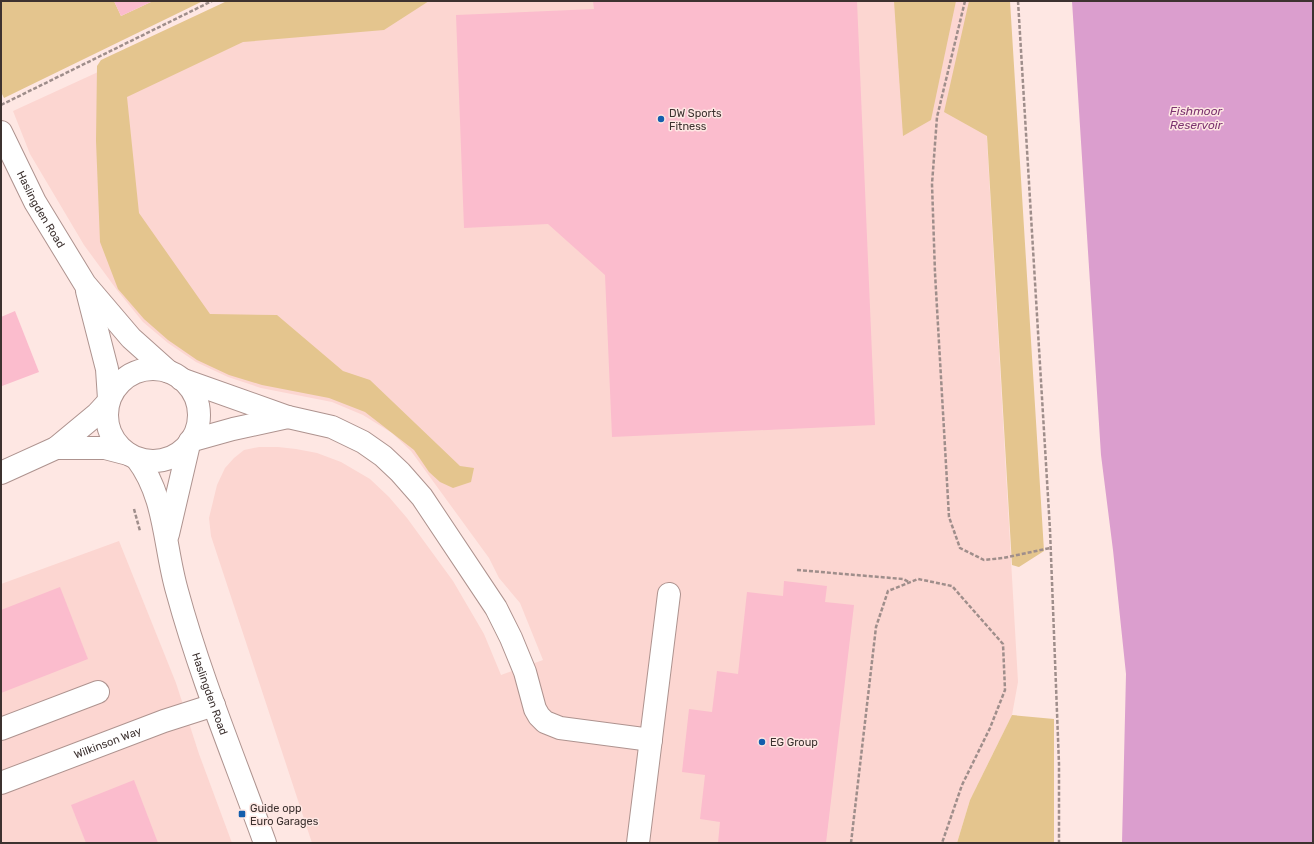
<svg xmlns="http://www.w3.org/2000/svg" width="1314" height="844" font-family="Rubik,sans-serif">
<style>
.built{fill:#fcd6d1}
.green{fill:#e4c58e}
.water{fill:#db9ece}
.building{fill:#fbbccd}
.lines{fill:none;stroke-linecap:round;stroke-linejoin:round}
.minor-casing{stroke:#ae938f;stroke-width:24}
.highway-casing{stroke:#ae938f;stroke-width:24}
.path{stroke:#9f8e8b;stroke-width:2.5;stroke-dasharray:4 2;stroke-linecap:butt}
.minor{stroke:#fff;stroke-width:22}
.highway{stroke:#fff;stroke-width:22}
.poi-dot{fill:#135ead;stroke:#fee7e3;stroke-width:1.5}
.labels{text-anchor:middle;stroke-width:3;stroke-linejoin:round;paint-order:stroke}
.poi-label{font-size:11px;fill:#3d3230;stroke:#fee7e3;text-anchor:start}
.street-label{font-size:11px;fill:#3d3230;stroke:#fee7e3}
.water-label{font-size:12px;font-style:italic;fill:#7c3470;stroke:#fee7e3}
</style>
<rect width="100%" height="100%" fill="#fee7e3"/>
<g class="built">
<polygon points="253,1 979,1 1018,682 1012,715 970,800 957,843 312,843 211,536 209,518 217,485 225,468 234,458 244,450 259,447 278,447 296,449 317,453 341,462 370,479 389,497 407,518 453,581 484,634 501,675 543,660 520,603 499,578 489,558 411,451 392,433 363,415 332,402 261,388 228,377 196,362 168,343 143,322 117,290 84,245 30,154 13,111"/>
<polygon points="119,541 176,683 199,754 232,843 1,843 1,584"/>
</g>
<g class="green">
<polygon points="1,1 114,1 121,16 153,1 203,1 4,98 1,92"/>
<polygon points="227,1 429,1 384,30 243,42 127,97 139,213 210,314 277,315 343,371 370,380 460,466 474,468 471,482 453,488 440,482 429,472 414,450 365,412 329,398 262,385 229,375 197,360 168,340 144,319 118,289 100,242 96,141 97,66 101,60"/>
<polygon points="894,1 956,1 931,120 903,136"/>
<polygon points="969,1 1010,1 1044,551 1019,567 1012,565 987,136 944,112"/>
<polygon points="1012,715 1054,719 1054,843 957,843 970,800"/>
</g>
<polygon class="water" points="1072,1 1313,1 1313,843 1122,843 1126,674 1113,550 1101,455"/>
<g class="building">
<polygon points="114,1 153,1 121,16"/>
<polygon points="593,1 857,1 875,425 612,437 605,275 548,224 464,228 456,15 594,9"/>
<polygon points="15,311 39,372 2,386 1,317"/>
<polygon points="784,581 827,586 825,602 854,605 826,843 718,843 720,822 700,819 705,775 682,772 689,709 712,712 717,671 738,674 747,592 783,596"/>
<polygon points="60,587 88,659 1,693 1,610"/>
<polygon points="134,780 158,843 86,843 71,805"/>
</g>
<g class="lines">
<g class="minor-casing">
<g id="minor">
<polyline points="181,379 288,417 332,427 363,442 383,456 400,472 422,497 496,608 511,638 525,672 535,709 539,716 545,722 560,728 651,740"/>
<polyline points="190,441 233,429 288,417"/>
<polyline points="56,448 105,448 128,454"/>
<polyline points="1,473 56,448 97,414 108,402"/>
<polyline points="1,729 98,692"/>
<path id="s1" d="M1,783L164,721L214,705"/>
<polyline points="638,843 669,594"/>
</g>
</g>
<g class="highway-casing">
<g id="highway">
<path id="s2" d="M1,132L35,202L85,284L131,338L169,372"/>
<polyline points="87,291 107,369 109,399"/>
<circle cx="153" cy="415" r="46"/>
<path id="s3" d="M137,459C166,497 164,546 177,591C200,676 235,760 265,843"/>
<polyline points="168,534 189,444"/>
</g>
</g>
<g class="path">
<polyline points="965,1 937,117 932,184 935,273 949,517 960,548 984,560 1003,558 1050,548"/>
<polyline points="1018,1 1050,530 1059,764 1059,843"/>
<polyline points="1,105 212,1"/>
<polyline points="134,509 140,531"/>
<polyline points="797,570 903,579 909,582"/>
<polyline points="851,843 876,627 888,591 918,579 952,586 1003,644 1005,690 990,728 962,785 942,843"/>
</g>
<use href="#minor" class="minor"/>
<use href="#highway" class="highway"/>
</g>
<g class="poi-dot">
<circle cx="661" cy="119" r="4"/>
<circle cx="762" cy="742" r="4"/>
<rect x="238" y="810" width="8" height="8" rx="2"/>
</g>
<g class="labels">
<g class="poi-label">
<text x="669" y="117">DW Sports<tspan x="669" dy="13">Fitness</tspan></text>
<text x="770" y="746">EG Group</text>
<text x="250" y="812">Guide opp<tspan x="250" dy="13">Euro Garages</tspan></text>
</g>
<g class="street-label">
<text dy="4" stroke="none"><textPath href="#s2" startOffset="87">Haslingden Road</textPath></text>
<text dy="4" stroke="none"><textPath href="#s3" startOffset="247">Haslingden Road</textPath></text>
<text dy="4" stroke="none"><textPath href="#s1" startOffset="114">Wilkinson Way</textPath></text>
</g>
<g class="water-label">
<text x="1196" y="115">Fishmoor<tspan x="1196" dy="14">Reservoir</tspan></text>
</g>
</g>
<rect width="1314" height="844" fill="none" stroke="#3d3230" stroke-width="4"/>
</svg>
